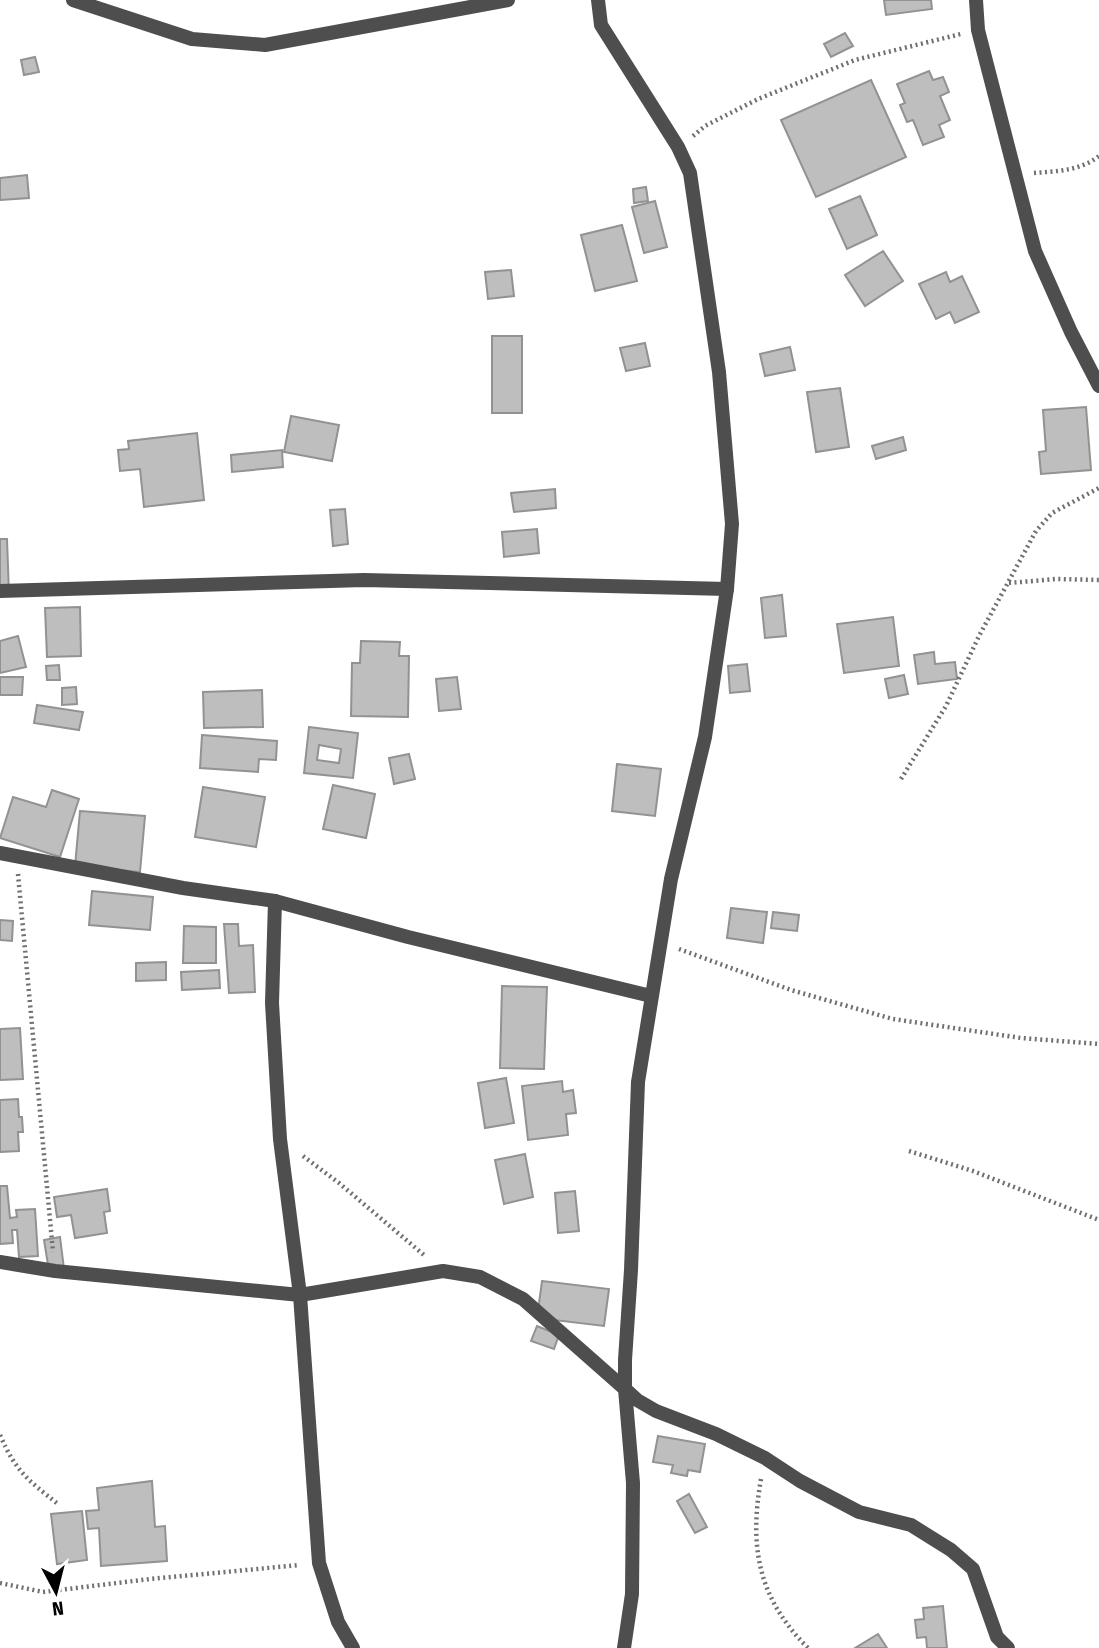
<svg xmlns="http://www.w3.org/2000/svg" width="1099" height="1648" font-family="'Fira Sans Condensed',sans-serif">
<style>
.building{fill:#bebebe;stroke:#929292;stroke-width:2;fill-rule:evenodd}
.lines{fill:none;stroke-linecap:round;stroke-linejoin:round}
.path{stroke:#707070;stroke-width:4.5;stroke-dasharray:2 3.5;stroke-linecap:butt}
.minor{stroke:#4e4e4e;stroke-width:14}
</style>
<rect width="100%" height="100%" fill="#fff"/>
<g class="building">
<polygon points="884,0 931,0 932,9 886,15"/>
<polygon points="845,33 853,46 831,57 824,44"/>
<polygon points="35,57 39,72 24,75 21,60"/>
<polygon points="929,71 933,80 943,77 949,92 940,96 950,120 939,125 944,137 923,145 913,120 907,122 900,105 905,103 897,84"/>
<polygon points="871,80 906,157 816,197 781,120"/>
<polygon points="27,175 29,198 0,200 0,178"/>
<polygon points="646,187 648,201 634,203 633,189"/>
<polygon points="860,196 877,235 847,249 829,209"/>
<polygon points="655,201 667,247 644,253 632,207"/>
<polygon points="622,225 637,281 595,291 581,235"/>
<polygon points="883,251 903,281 865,306 845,275"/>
<polygon points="511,270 514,296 488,299 485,272"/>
<polygon points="946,272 950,282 962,276 979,312 955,323 950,312 936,319 919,284"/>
<rect x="492" y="336" width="30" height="77"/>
<polygon points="645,343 650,366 626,371 620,348"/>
<polygon points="790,347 795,370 765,376 760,354"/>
<polygon points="840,388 849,447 816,452 807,392"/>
<polygon points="1086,407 1091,470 1041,474 1039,452 1046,451 1043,410"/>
<polygon points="291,416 339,425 332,461 284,452"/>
<polygon points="197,433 204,500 144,507 140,469 120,471 118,450 129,449 128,441"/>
<polygon points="903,437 906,450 876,459 872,446"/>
<polygon points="282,450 283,467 232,472 231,455"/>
<polygon points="555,489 556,508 514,512 511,493"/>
<polygon points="345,509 348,544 333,546 330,510"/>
<polygon points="537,529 539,553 504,557 502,532"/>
<polygon points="0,539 7,539 9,594 0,595"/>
<polygon points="782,595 786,636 765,638 761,598"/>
<polygon points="80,607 81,656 47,657 45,608"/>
<polygon points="893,617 899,666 844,673 837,624"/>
<polygon points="18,636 26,667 0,673 0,641"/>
<polygon points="361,641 400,642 399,656 409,656 408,717 351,716 352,663 360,663"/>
<polygon points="934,652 935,664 955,662 957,679 918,684 914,655"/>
<polygon points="747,664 750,691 730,693 728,666"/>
<polygon points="59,665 60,680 47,680 46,666"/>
<polygon points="904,675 908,694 889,698 885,679"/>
<polygon points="0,677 23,677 22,695 0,695"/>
<polygon points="457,677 461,709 439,711 436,679"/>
<polygon points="76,687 77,704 62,705 62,688"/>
<polygon points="262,690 263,727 204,728 203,692"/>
<polygon points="37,705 83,712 79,730 34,723"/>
<path d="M309,727L358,733L353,778L304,773ZM319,745L341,749L339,763L317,760Z"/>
<polygon points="202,735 277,741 276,760 259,759 258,772 200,768"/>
<polygon points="409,754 415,779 394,784 389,758"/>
<polygon points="617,764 661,769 655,816 612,811"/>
<polygon points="333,785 375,794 366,838 323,829"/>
<polygon points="203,787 265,797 256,847 195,837"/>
<polygon points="52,790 79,799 60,857 0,838 13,797 46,807"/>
<polygon points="80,811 145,816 140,872 75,866"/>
<polygon points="92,891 153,897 150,930 89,925"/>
<polygon points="731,908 767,912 763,943 727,938"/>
<polygon points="773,912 799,915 797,931 771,928"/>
<polygon points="0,920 13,921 12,941 0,940"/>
<polygon points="224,924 238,924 239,946 253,945 255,992 229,993"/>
<polygon points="184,926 216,927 216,963 183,963"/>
<polygon points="166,962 166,980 136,981 136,963"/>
<polygon points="219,970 220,988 182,990 181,972"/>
<polygon points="502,986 547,987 544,1069 500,1068"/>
<polygon points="20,1028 23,1079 0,1080 0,1029"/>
<polygon points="506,1078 514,1123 485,1128 478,1083"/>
<polygon points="562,1081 563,1092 573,1090 576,1113 566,1114 568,1135 528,1140 522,1086"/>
<polygon points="18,1099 19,1117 22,1117 23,1132 18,1132 19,1151 0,1152 0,1100"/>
<polygon points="525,1154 533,1197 504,1204 495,1160"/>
<polygon points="0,1186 7,1186 10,1218 17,1217 16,1210 35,1209 38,1256 19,1257 17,1230 12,1230 13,1243 0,1244"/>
<polygon points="107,1189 110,1211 104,1212 107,1233 75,1238 71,1215 57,1217 54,1197"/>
<polygon points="575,1191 579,1231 558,1233 555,1193"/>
<polygon points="60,1237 64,1269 49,1271 44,1240"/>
<polygon points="542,1281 609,1289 604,1326 537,1318"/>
<polygon points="537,1326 559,1335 554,1349 531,1341"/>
<polygon points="658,1436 705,1444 700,1472 688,1470 687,1476 671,1473 673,1465 653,1462"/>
<polygon points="152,1481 155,1527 165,1526 167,1561 101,1566 99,1528 88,1529 86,1511 99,1510 97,1488"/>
<polygon points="689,1494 707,1527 695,1533 677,1501"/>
<polygon points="82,1511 87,1560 57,1564 51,1514"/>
<polygon points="943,1606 947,1648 927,1648 926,1637 917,1638 915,1620 924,1619 923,1608"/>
<polygon points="878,1634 887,1648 855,1648"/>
</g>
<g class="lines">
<g class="path">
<polyline points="693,136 705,126 758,99 855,60 961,34"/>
<path d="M1034,173C1057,171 1080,171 1099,156"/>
<polyline points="1009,583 1056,579 1099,580"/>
<polyline points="901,779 946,706 979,636 1036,531 1052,513 1099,488"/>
<polyline points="18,874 53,1252"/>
<polyline points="679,949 791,990 893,1019 1021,1038 1099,1044"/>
<polyline points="909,1151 973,1171 1099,1220"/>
<polyline points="303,1156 339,1183 424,1255"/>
<path d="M0,1435C16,1472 28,1480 58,1504"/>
<path d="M761,1479C749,1547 758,1598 808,1648"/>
<polyline points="0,1583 43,1592 150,1579 300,1565"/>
</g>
<g class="minor">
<polyline points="73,0 192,39 265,45 508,0"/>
<polyline points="598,0 601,25 678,147 690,173 719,372 732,524 727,589 705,737 671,879 638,1082 631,1270 625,1360 625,1389 637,1400 656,1411 716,1434 765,1458 800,1481 859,1512 911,1525 951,1550 973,1569 997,1637 1008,1648"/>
<polyline points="976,0 978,30 1035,251 1071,332 1099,386"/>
<polyline points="0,591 364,580 727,589"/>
<polyline points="0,853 183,888 275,901 408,937 651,996"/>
<polyline points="275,901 272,1003 280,1139 300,1295 319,1563 338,1622 353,1648"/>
<polyline points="0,1262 55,1271 300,1295 443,1271 480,1277 523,1299 625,1389 633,1483 632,1594 624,1648"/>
</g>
</g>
<g transform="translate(56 1592) rotate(173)" stroke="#ffffff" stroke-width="5" paint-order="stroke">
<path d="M0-5L12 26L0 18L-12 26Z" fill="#000000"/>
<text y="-10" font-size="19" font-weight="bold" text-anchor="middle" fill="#000000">N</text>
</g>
</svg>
